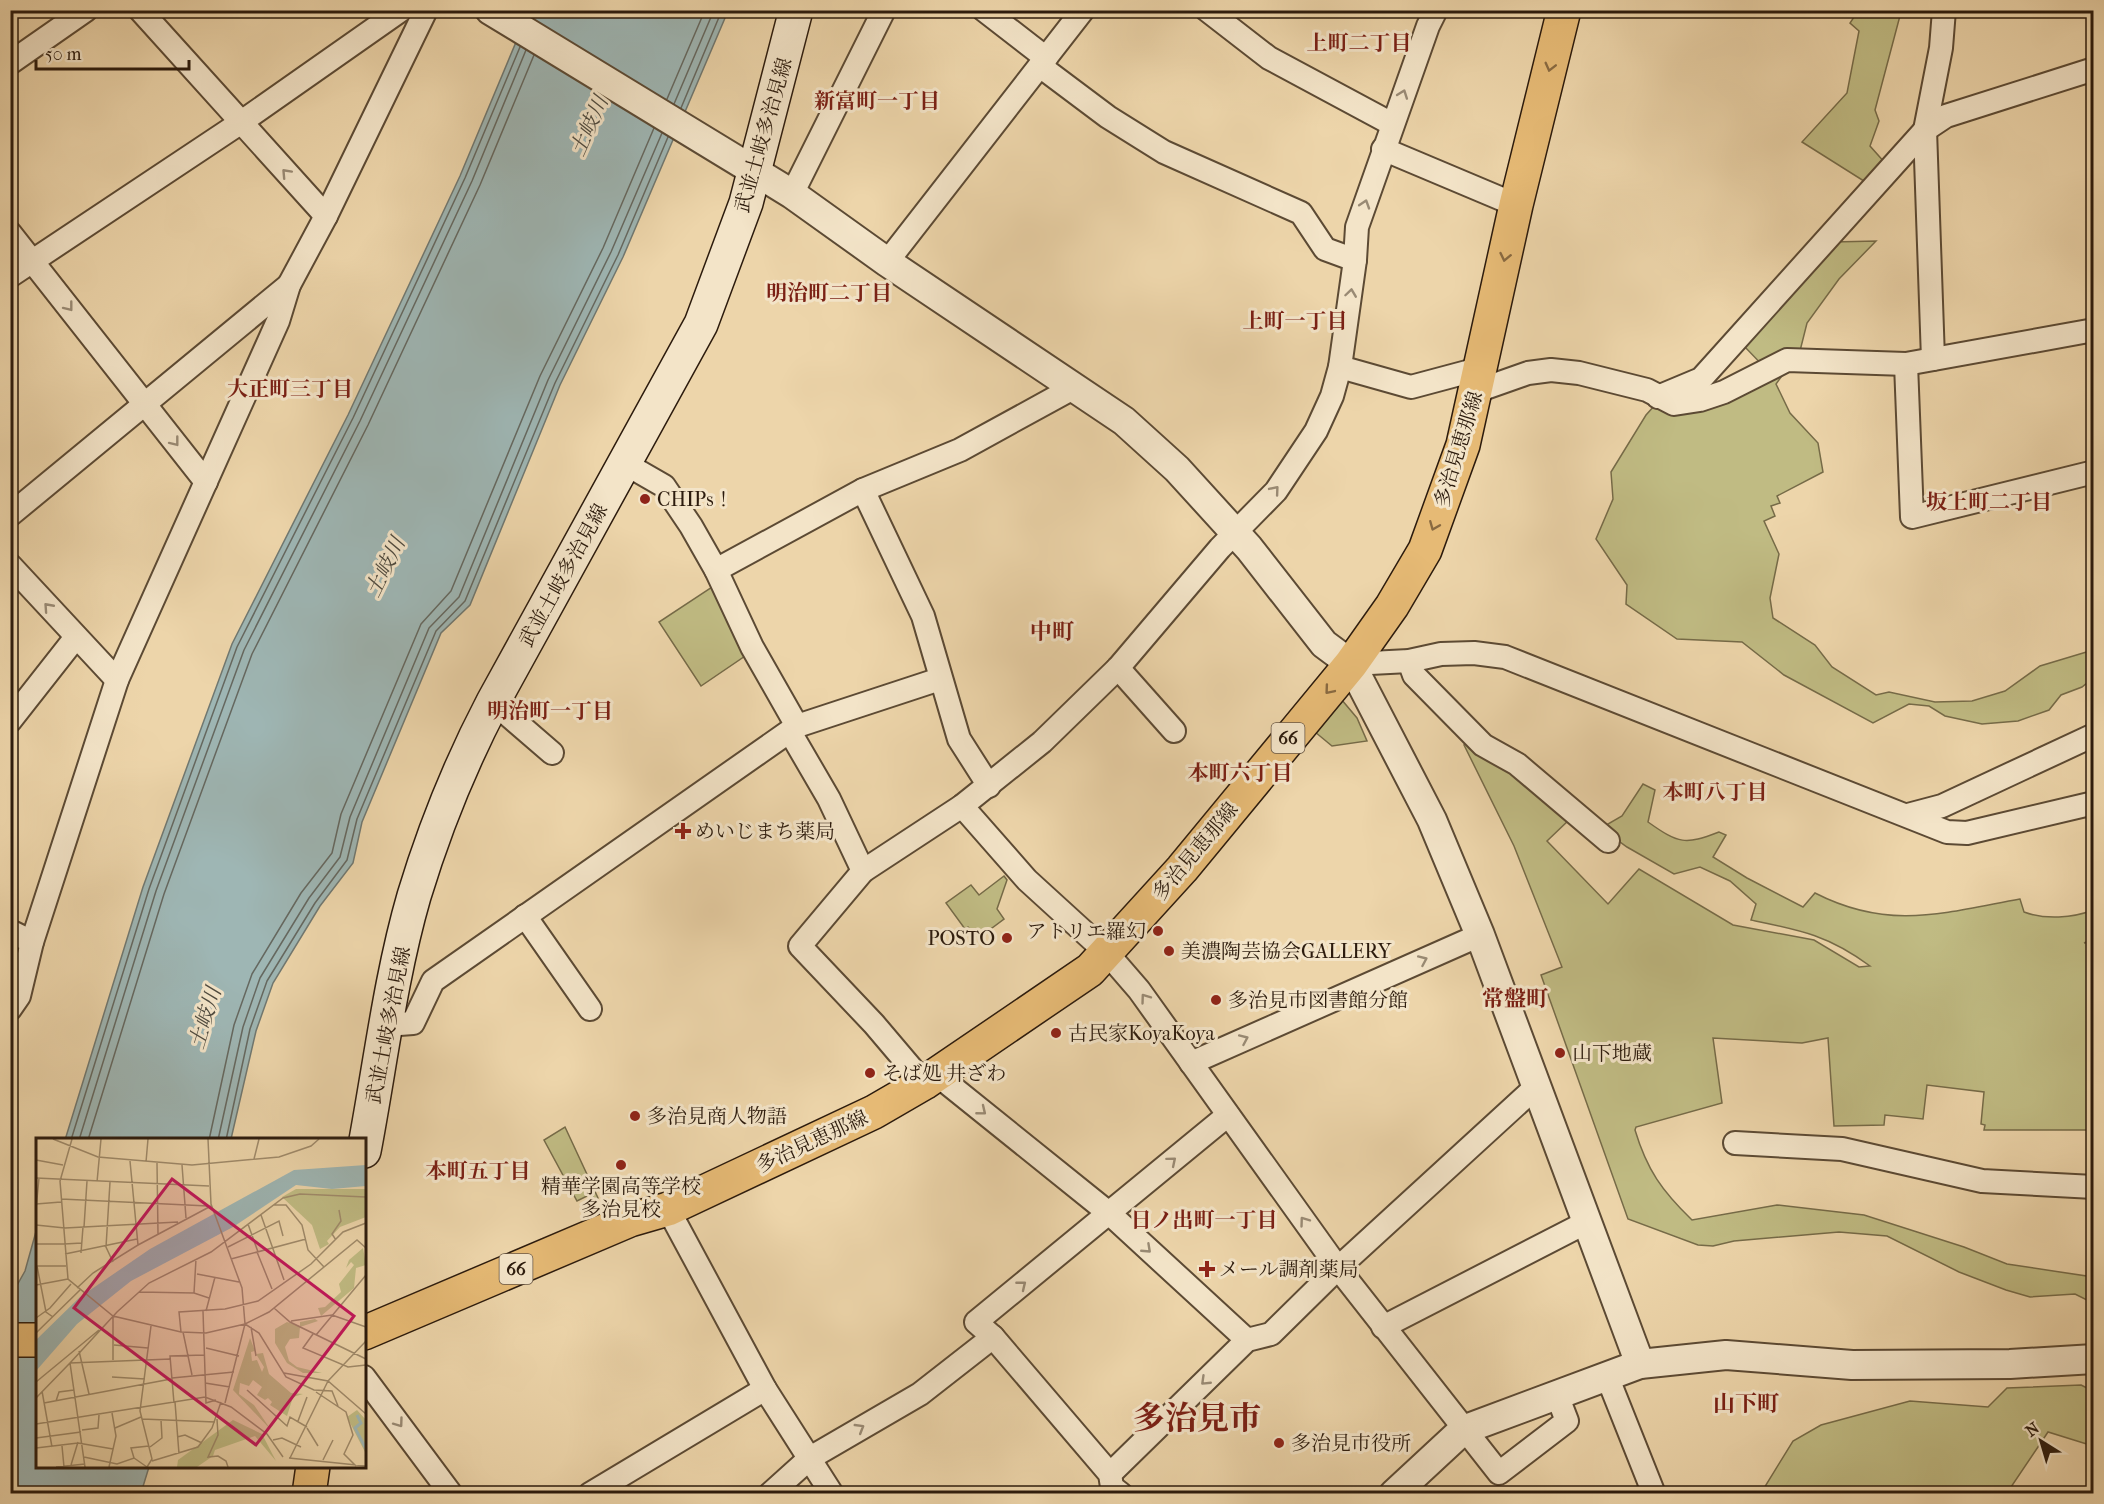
<svg xmlns="http://www.w3.org/2000/svg" width="2104" height="1504" font-family="'IM FELL French Canon','Noto Serif JP',serif">
<style>
.green{fill:#c0bb83;stroke:#766b48;stroke-width:1.5}
.water{fill:#9eb6b4;stroke:#707871;stroke-width:1.5}
.lines{fill:none;stroke-linecap:round;stroke-linejoin:round}
.shore{stroke:#656860;stroke-width:1.5}
.minor-casing{stroke:#5c4a34;stroke-width:26}
.tertiary-casing{stroke:#5c4a34;stroke-width:32}
.secondary-casing{stroke:#2c1b0d;stroke-width:36}
.primary-casing{stroke:#2c1b0d;stroke-width:36}
.minor{stroke:#f3e4c8;stroke-width:22}
.tertiary{stroke:#f3e4c8;stroke-width:28}
.secondary{stroke:#f3e4c8;stroke-width:33}
.primary{stroke:#e6ba75;stroke-width:33}
.oneway{stroke:#896a41}
.oneway2{stroke:#998a74}
.poi-dot{fill:#8f2418;stroke:#f3e4c8;stroke-width:2}
.labels{text-anchor:middle;stroke-width:6;stroke-linejoin:round;paint-order:stroke}
.shield{fill:#f3e4c8;stroke:#685745;stroke-width:1.5}
.shield-label{font-size:18px;font-weight:bold;fill:#2c1b0d}
.street-label{font-size:20px;fill:#2c1b0d;stroke:#f3e4c8}
.poi-label{font-size:20px;fill:#2c1b0d;stroke:#f3e4c8;text-anchor:start}
.neighbourhood-label{font-size:21px;font-weight:bold;fill:#7a1f14;stroke:#f3e4c8}
.water-label{font-size:21px;font-style:italic;fill:#4e4a3f;stroke:#f3e4c8}
.quarter-label{font-size:22px;font-weight:bold;fill:#7a1f14;stroke:#f3e4c8}
.town-label{font-size:32px;font-weight:bold;fill:#7a1f14;stroke:#f3e4c8}
.inset-river{fill:none;stroke:#9eb6b4;stroke-width:3}
.inset-road{fill:none;stroke:#a08b6b;stroke-width:1.5}
.view{fill:#c2185b;fill-opacity:0.15;stroke:#c2185b;stroke-width:3}
.inset-edge{fill:none;stroke:#2c1b0d;stroke-width:3}
</style>
<rect width="100%" height="100%" fill="#edd5aa"/>
<filter id="stains"><feTurbulence type="fractalNoise" baseFrequency=".00333" numOctaves="4"/><feColorMatrix values="0 0 0 0 .2 0 0 0 0 .09 0 0 0 0 .02 0 0 0 .5 -.17"/></filter>
<radialGradient id="worn" r=".72"><stop offset=".6" stop-color="#630" stop-opacity="0"/><stop offset="1" stop-color="#630" stop-opacity=".3"/></radialGradient>
<g class="green">
<polygon points="1896,10 1901,12 1875,110 1879,121 1870,146 1886,164 1867,183 1802,142 1847,93 1859,31 1850,23 1858,11"/>
<polygon points="1876,241 1839,279 1807,323 1800,351 1776,384 1790,413 1818,443 1823,472 1777,496 1780,503 1771,506 1775,516 1764,521 1779,554 1770,598 1773,618 1815,645 1832,667 1876,695 1889,692 1935,702 1972,701 2005,691 2040,666 2093,650 2093,678 2082,687 2061,695 2049,710 2018,721 1982,724 1945,716 1929,706 1909,704 1873,723 1784,675 1742,642 1677,639 1626,604 1627,585 1596,539 1613,499 1611,472 1646,415 1656,404 1770,373 1744,346 1833,242"/>
<polygon points="715,585 748,654 701,686 659,622"/>
<polygon points="1336,693 1357,718 1367,741 1332,746 1309,727"/>
<path d="M1468,741L1572,817L1547,841L1608,904L1639,869L1733,925L1814,940L1859,967L1870,966C1828,935 1800,930 1751,920L1756,904L1730,881L1700,867L1674,874L1627,847L1601,828L1622,816L1643,784L1655,790L1648,822C1679,844 1685,845 1719,832L1726,835L1713,857L1747,878L1803,907L1815,893C1889,931 1944,913 2020,899L2024,912C2045,920 2073,918 2093,910V939L2084,943L2093,942V1130H1984L1985,1125L1981,1124L1984,1092L1927,1085L1923,1119L1885,1115L1884,1125L1834,1126L1828,1038L1802,1043L1713,1038L1722,1103L1636,1127L1635,1130C1647,1170 1662,1191 1692,1220L1777,1205L1864,1215L1964,1247L2007,1264L2093,1277V1303L2075,1294L2030,1297L2006,1290L1959,1272L1887,1236L1839,1232L1734,1241L1713,1246L1698,1245L1628,1219L1541,975L1562,967L1514,846L1464,745Z"/>
<polygon points="1004,876 1007,880 997,909 1004,919 980,937 975,930 971,932 968,927 965,929 946,903 971,885 979,895"/>
<polygon points="565,1127 598,1198 595,1200 591,1194 577,1201 544,1140"/>
<polygon points="2081,1385 2093,1391 2093,1446 2048,1432 2007,1493 1761,1493 1793,1441 1821,1425 1910,1401 1988,1407 2007,1388"/>
</g>
<g class="water">
<polygon points="529,11 728,11 623,257 560,385 470,605 441,633 362,822 353,863 320,906 273,983 256,1031 231,1139 65,1140 143,887 232,644 348,415 460,176"/>
<polygon points="37,1228 38,1466 149,1467 141,1493 11,1494 11,1296 25,1271"/>
</g>
<g class="lines">
<g class="shore">
<polyline points="667,99 705,10"/>
<polyline points="674,104 714,10"/>
<polyline points="681,108 722,10"/>
<polyline points="71,1140 149,889 237,647 353,418 465,178 520,47"/>
<polyline points="79,1140 156,891 244,650 360,421 472,181 526,50"/>
<polyline points="88,1140 164,894 252,654 368,425 480,185 534,55"/>
<polyline points="209,1140 234,1025 252,974 301,893 332,853 341,814 421,624 451,591 540,376 603,248 654,128"/>
<polyline points="218,1140 243,1027 260,978 309,898 340,857 350,817 429,628 459,597 548,380 611,252 662,133"/>
<polyline points="226,1140 250,1029 267,981 315,903 347,860 357,819 436,631 465,601 555,383 618,255 668,137"/>
</g>
<g class="minor-casing">
<g id="minor">
<polyline points="140,10 326,216"/>
<polyline points="984,10 1046,58"/>
<polyline points="1207,10 1269,58 1392,124"/>
<polyline points="10,63 86,10"/>
<polyline points="1040,66 1108,117 1164,152 1301,213 1325,249 1355,260"/>
<polyline points="1383,149 1516,205"/>
<polyline points="792,194 884,10"/>
<polyline points="10,233 206,482"/>
<polyline points="887,262 1083,10"/>
<polyline points="10,276 240,123 401,10"/>
<polyline points="1933,359 1925,130 1941,48 1944,10"/>
<polyline points="1906,364 1912,517 2094,472"/>
<polyline points="1340,367 1411,387 1482,368"/>
<polyline points="1477,391 1528,373 1551,370 1579,373 1647,390 1674,404 1700,400 1724,392 1787,360 1906,364 2094,330"/>
<polyline points="1658,397 1701,379 1925,130 1946,116 2094,69"/>
<polyline points="624,463 664,486 691,526 716,570 752,647 797,726"/>
<polyline points="863,490 923,616 959,739 989,786"/>
<polyline points="10,515 289,285"/>
<polyline points="10,565 117,680"/>
<polyline points="716,570 863,490 960,450 1073,388"/>
<polyline points="1409,661 1414,675 1483,745 1517,764 1608,841"/>
<polyline points="1351,664 1409,661 1441,654 1474,653 1505,657 1947,832 1967,833 2094,803"/>
<polyline points="1118,668 1174,731"/>
<polyline points="493,702 552,753"/>
<polyline points="10,721 76,637"/>
<polyline points="790,732 829,799 863,871"/>
<polyline points="962,806 1027,880 1107,953 1139,990 1338,1268 1499,1473 1567,1421 1557,1395"/>
<polyline points="1908,815 1942,806 2094,735"/>
<polyline points="525,916 590,1009"/>
<polyline points="10,931 32,942"/>
<polyline points="10,1009 19,996 32,942 117,680 278,321 289,285 326,216 426,10"/>
<polyline points="386,1025 413,1023 433,981 797,726 940,679"/>
<polyline points="1191,1063 1480,935"/>
<polyline points="936,1074 1110,1214 1247,1340"/>
<polyline points="924,1083 874,1024 800,946 863,871 962,806 1042,742 1118,668 1220,548 1276,491 1316,431 1332,396 1340,367 1355,260 1357,227 1428,26 1436,10"/>
<polyline points="1735,1143 1842,1149 1982,1181 2094,1187"/>
<polyline points="668,1209 765,1389 832,1494"/>
<polyline points="1383,1327 1587,1222"/>
<polyline points="1607,1376 1654,1494"/>
<polyline points="364,1377 451,1494"/>
<polyline points="1110,1474 1247,1340 1271,1334 1338,1268 1538,1085"/>
<polyline points="590,1494 765,1389"/>
<polyline points="770,1494 810,1458 920,1394 993,1337"/>
<polyline points="1121,1494 1112,1487 1110,1474 993,1337 976,1322 1228,1115"/>
</g>
</g>
<g class="tertiary-casing">
<g id="tertiary">
<polyline points="490,10 792,194 887,262 1124,421 1177,469 1249,548 1324,644 1351,664 1432,820 1480,935 1640,1364"/>
<polyline points="1394,1494 1463,1430 1640,1364 1726,1355 1852,1365 2010,1364 2094,1359"/>
</g>
</g>
<g class="secondary-casing">
<path id="secondary" d="M364,1151C380,1067 390,979 414,896C434,830 461,763 493,702L701,324L746,203L796,10"/>
</g>
<g class="primary-casing">
<g id="primary">
<polyline points="364,1333 630,1220 668,1209 874,1112 924,1083 1090,970 1182,869 1351,664 1392,606 1425,550 1463,445 1516,205 1564,10"/>
<polyline points="10,1340 38,1340"/>
<polyline points="309,1494 313,1466"/>
</g>
</g>
<use href="#minor" class="minor"/>
<use href="#tertiary" class="tertiary"/>
<use href="#secondary" class="secondary"/>
<use href="#primary" class="primary"/>
</g>
<defs><path id="oneway-chevron" d="M-2-3.5L2.5 0L-2 3.5" fill="none" stroke-width="1.6" stroke-linecap="round" stroke-linejoin="round" transform="scale(1.5)"/></defs>
<g class="oneway">
<use href="#oneway-chevron" transform="translate(1550 67) rotate(104)"/>
<use href="#oneway-chevron" transform="translate(1505 257) rotate(102)"/>
<use href="#oneway-chevron" transform="translate(1434 526) rotate(112)"/>
<use href="#oneway-chevron" transform="translate(1329 690) rotate(130)"/>
</g>
<g class="oneway2">
<use href="#oneway-chevron" transform="translate(1403 94) rotate(-70)"/>
<use href="#oneway-chevron" transform="translate(286 173) rotate(-133)"/>
<use href="#oneway-chevron" transform="translate(1365 204) rotate(-72)"/>
<use href="#oneway-chevron" transform="translate(1351 293) rotate(-82)"/>
<use href="#oneway-chevron" transform="translate(69 307) rotate(52)"/>
<use href="#oneway-chevron" transform="translate(175 442) rotate(52)"/>
<use href="#oneway-chevron" transform="translate(1275 490) rotate(-50)"/>
<use href="#oneway-chevron" transform="translate(48 607) rotate(-132)"/>
<use href="#oneway-chevron" transform="translate(1423 960) rotate(-24)"/>
<use href="#oneway-chevron" transform="translate(1145 998) rotate(-126)"/>
<use href="#oneway-chevron" transform="translate(1244 1039) rotate(-24)"/>
<use href="#oneway-chevron" transform="translate(982 1111) rotate(39)"/>
<use href="#oneway-chevron" transform="translate(1172 1161) rotate(-40)"/>
<use href="#oneway-chevron" transform="translate(1304 1221) rotate(-126)"/>
<use href="#oneway-chevron" transform="translate(1147 1249) rotate(43)"/>
<use href="#oneway-chevron" transform="translate(1022 1285) rotate(-39)"/>
<use href="#oneway-chevron" transform="translate(1205 1381) rotate(136)"/>
<use href="#oneway-chevron" transform="translate(399 1423) rotate(54)"/>
<use href="#oneway-chevron" transform="translate(860 1428) rotate(-31)"/>
</g>
<g class="poi-dot">
<circle cx="645" cy="499" r="6"/>
<path d="M680 822h6v6h6v6h-6v6h-6v-6h-6v-6h6z"/>
<circle cx="1158" cy="931" r="6"/>
<circle cx="1007" cy="938" r="6"/>
<circle cx="1169" cy="951" r="6"/>
<circle cx="1216" cy="1000" r="6"/>
<circle cx="1056" cy="1033" r="6"/>
<circle cx="1560" cy="1053" r="6"/>
<circle cx="870" cy="1073" r="6"/>
<circle cx="635" cy="1116" r="6"/>
<circle cx="621" cy="1165" r="6"/>
<path d="M1204 1260h6v6h6v6h-6v6h-6v-6h-6v-6h6z"/>
<circle cx="1279" cy="1443" r="6"/>
</g>
<g class="labels">
<g class="shield">
<rect x="1271.5" y="723" width="33" height="30" rx="4.5"/>
<rect x="499.5" y="1254" width="33" height="30" rx="4.5"/>
</g>
<g class="shield-label">
<text x="1288" y="744">66</text>
<text x="516" y="1275">66</text>
</g>
<g class="street-label">
<text transform="translate(763 135) rotate(-74)" y="7">武並土岐多治見線</text>
<text transform="translate(1458 449) rotate(-73)" y="7">多治見恵那線</text>
<text transform="translate(563 575) rotate(-61)" y="7">武並土岐多治見線</text>
<text transform="translate(1195 851) rotate(-50)" y="7">多治見恵那線</text>
<text transform="translate(388 1025) rotate(-79)" y="7">武並土岐多治見線</text>
<text transform="translate(812 1141) rotate(-25)" y="7">多治見恵那線</text>
</g>
<g class="poi-label">
<text x="657" y="506">CHIPs！</text>
<text x="695" y="838">めいじまち薬局</text>
<text x="1146" y="938" text-anchor="end">アトリエ羅幻</text>
<text x="995" y="945" text-anchor="end">POSTO</text>
<text x="1181" y="958">美濃陶芸協会GALLERY</text>
<text x="1228" y="1007">多治見市図書館分館</text>
<text x="1068" y="1040">古民家KoyaKoya</text>
<text x="1572" y="1060">山下地蔵</text>
<text x="882" y="1080">そば処 井ざわ</text>
<text x="647" y="1123">多治見商人物語</text>
<text x="621" y="1193" text-anchor="middle">精華学園高等学校<tspan x="621" dy="23">多治見校</tspan></text>
<text x="1219" y="1276">メール調剤薬局</text>
<text x="1291" y="1450">多治見市役所</text>
</g>
<g class="neighbourhood-label">
<text x="1359" y="50">上町二丁目</text>
<text x="877" y="108">新富町一丁目</text>
<text x="829" y="300">明治町二丁目</text>
<text x="1295" y="328">上町一丁目</text>
<text x="290" y="396">大正町三丁目</text>
<text x="1989" y="509">坂上町二丁目</text>
<text x="550" y="718">明治町一丁目</text>
<text x="1240" y="780">本町六丁目</text>
<text x="1715" y="799">本町八丁目</text>
<text x="478" y="1178">本町五丁目</text>
<text x="1204" y="1227">日ノ出町一丁目</text>
</g>
<g class="water-label">
<text transform="translate(589 126) rotate(-66)" y="7">土岐川</text>
<text transform="translate(385 567) rotate(-64)" y="7">土岐川</text>
<text transform="translate(205 1018) rotate(-73)" y="7">土岐川</text>
</g>
<g class="quarter-label">
<text x="1052" y="639">中町</text>
<text x="1515" y="1006">常盤町</text>
<text x="1746" y="1411">山下町</text>
</g>
<g class="town-label">
<text x="1197" y="1429">多治見市</text>
</g>
</g>
<g transform="translate(36 1138)">
<rect width="330" height="330" fill="#edd5aa"/>
<path d="M260,51H330V79L304,89L291,103L293,106L284,111L276,87L246,59ZM327,110L330,127L320,130L318,150L285,178L282,170L289,169L305,154L303,146L318,127L315,124L310,130L313,122ZM279,181L282,183L264,189L263,200L254,201L249,209L253,223L261,229L286,235H267L251,225L239,205V191L251,184L264,188V184ZM214,200L219,213L215,214L216,223L221,222L226,234L228,229L220,216L227,215L233,236L255,255L267,256L257,259L251,278L234,267L236,264L232,260L229,262L221,257L226,249L217,242L213,248L204,245L203,256L218,267L235,292L197,252ZM321,272L330,282V316L311,279ZM197,282L226,296L240,323L219,298L179,312L177,318L161,329H141L142,322Z" fill="#c0bb83"/>
<path d="M330,27V48L296,51L260,47L197,89L95,143L41,186L0,233V202L44,159L114,111L258,32Z" fill="#9eb6b4"/>
<path class="inset-river" d="M321,277L325,285L319,290L330,311"/>
<path class="inset-road" d="M17,1L62,19L156,27L243,19L275,8L283,1M36,1L24,43L32,141L77,178L145,194L170,195L209,186L233,174L321,102L330,110M172,1L175,66L206,150L209,186L189,265M218,21L223,1M0,22L27,27M94,23L102,107M110,24L112,1M121,25L122,96M146,27L150,80M0,40L173,48M61,44L65,1M74,44L70,109L77,124M25,61L172,68M0,66L25,64M238,67H250L266,87L272,112L288,129M0,71L3,40M225,77L248,142M212,86L222,114M0,87L29,90L142,84M48,89L51,43M300,102L296,96L305,83L303,72M0,106H28M28,106L46,105M192,109L243,83L247,98M221,114L236,151M45,115L47,89M29,116L101,101M195,121L270,101M0,128H30M1,128L10,174L17,179M161,136L203,144M0,147L32,141M41,150L57,135L102,107L175,68M103,154L158,155L173,160M158,155L160,121M238,170L254,184L330,221M167,173L170,265L180,262M170,173L179,139M0,180L14,170L35,146M255,183L296,177L330,189M209,186L223,195L250,239L278,252L296,253L302,268M215,189L220,218M145,194L143,174L189,171L222,163L275,126L307,94L330,85M147,194L156,237M0,195L44,152M277,196L267,210L312,229L330,227M280,197L330,137M78,207L112,210M170,210L203,218M43,213L53,256M77,222V178M248,235L292,243L330,276M76,239L109,241M136,240L198,234M292,243L330,203M0,244L63,192M169,245L194,249M211,252L251,288L254,279L271,289M6,253L16,309M280,254L310,274L317,297L308,316L320,328M0,260L34,225L135,221M20,263L23,254L38,252M139,264L143,316M8,265L135,241M138,265L134,218L169,217M106,281L179,284M181,281L182,297L172,319L182,318L190,323L192,329M262,283L271,259M0,286L169,259L195,269L231,296L247,319M79,290L105,279M271,290L282,308M46,292L62,290L63,277M141,299L149,297L166,305M0,300L45,294M237,302L246,300L265,309M26,308L28,329M114,309L126,300L125,282M0,310L42,305L77,311M48,319L81,326L98,320L111,329M98,320L95,310L113,308M253,320L330,328M254,320L292,243M287,322L297,302M116,323L162,309L176,290L185,264M35,327L42,304M20,329L49,326M49,329L34,225L81,174L113,145L175,114L247,60L264,56L330,59M73,329L80,298L76,275M111,329L116,321L104,273L115,188"/>
<path class="view" d="M136,41L318,178L220,307L38,170Z"/>
<rect width="330" height="330" class="inset-edge"/>
</g>
<rect width="2104" height="1504" fill="none" stroke="#edd5aa" stroke-width="36"/>
<rect x="12" y="12" width="2080" height="1480" fill="none" stroke="#2c1b0d" stroke-width="3"/>
<rect x="18" y="18" width="2068" height="1468" fill="none" stroke="#2c1b0d" stroke-width="1.5"/>
<g transform="translate(2041 1441) rotate(323)" stroke="#f3e4c8" stroke-width="4.5" paint-order="stroke">
<path d="M0-4.5L10 22L0 15L-10 22Z" fill="#2c1b0d"/>
<text y="-9" font-size="16" font-weight="bold" text-anchor="middle" fill="#2c1b0d">N</text>
</g>
<path d="M36 60v9h153v-9" fill="none" stroke="#2c1b0d" stroke-width="3"/>
<text x="45" y="60" font-size="18" fill="#2c1b0d" stroke="#f3e4c8" stroke-width="4.5" paint-order="stroke">50 m</text>
<rect width="100%" height="100%" filter="url(#stains)"/>
<rect width="100%" height="100%" fill="url(#worn)"/>
</svg>
